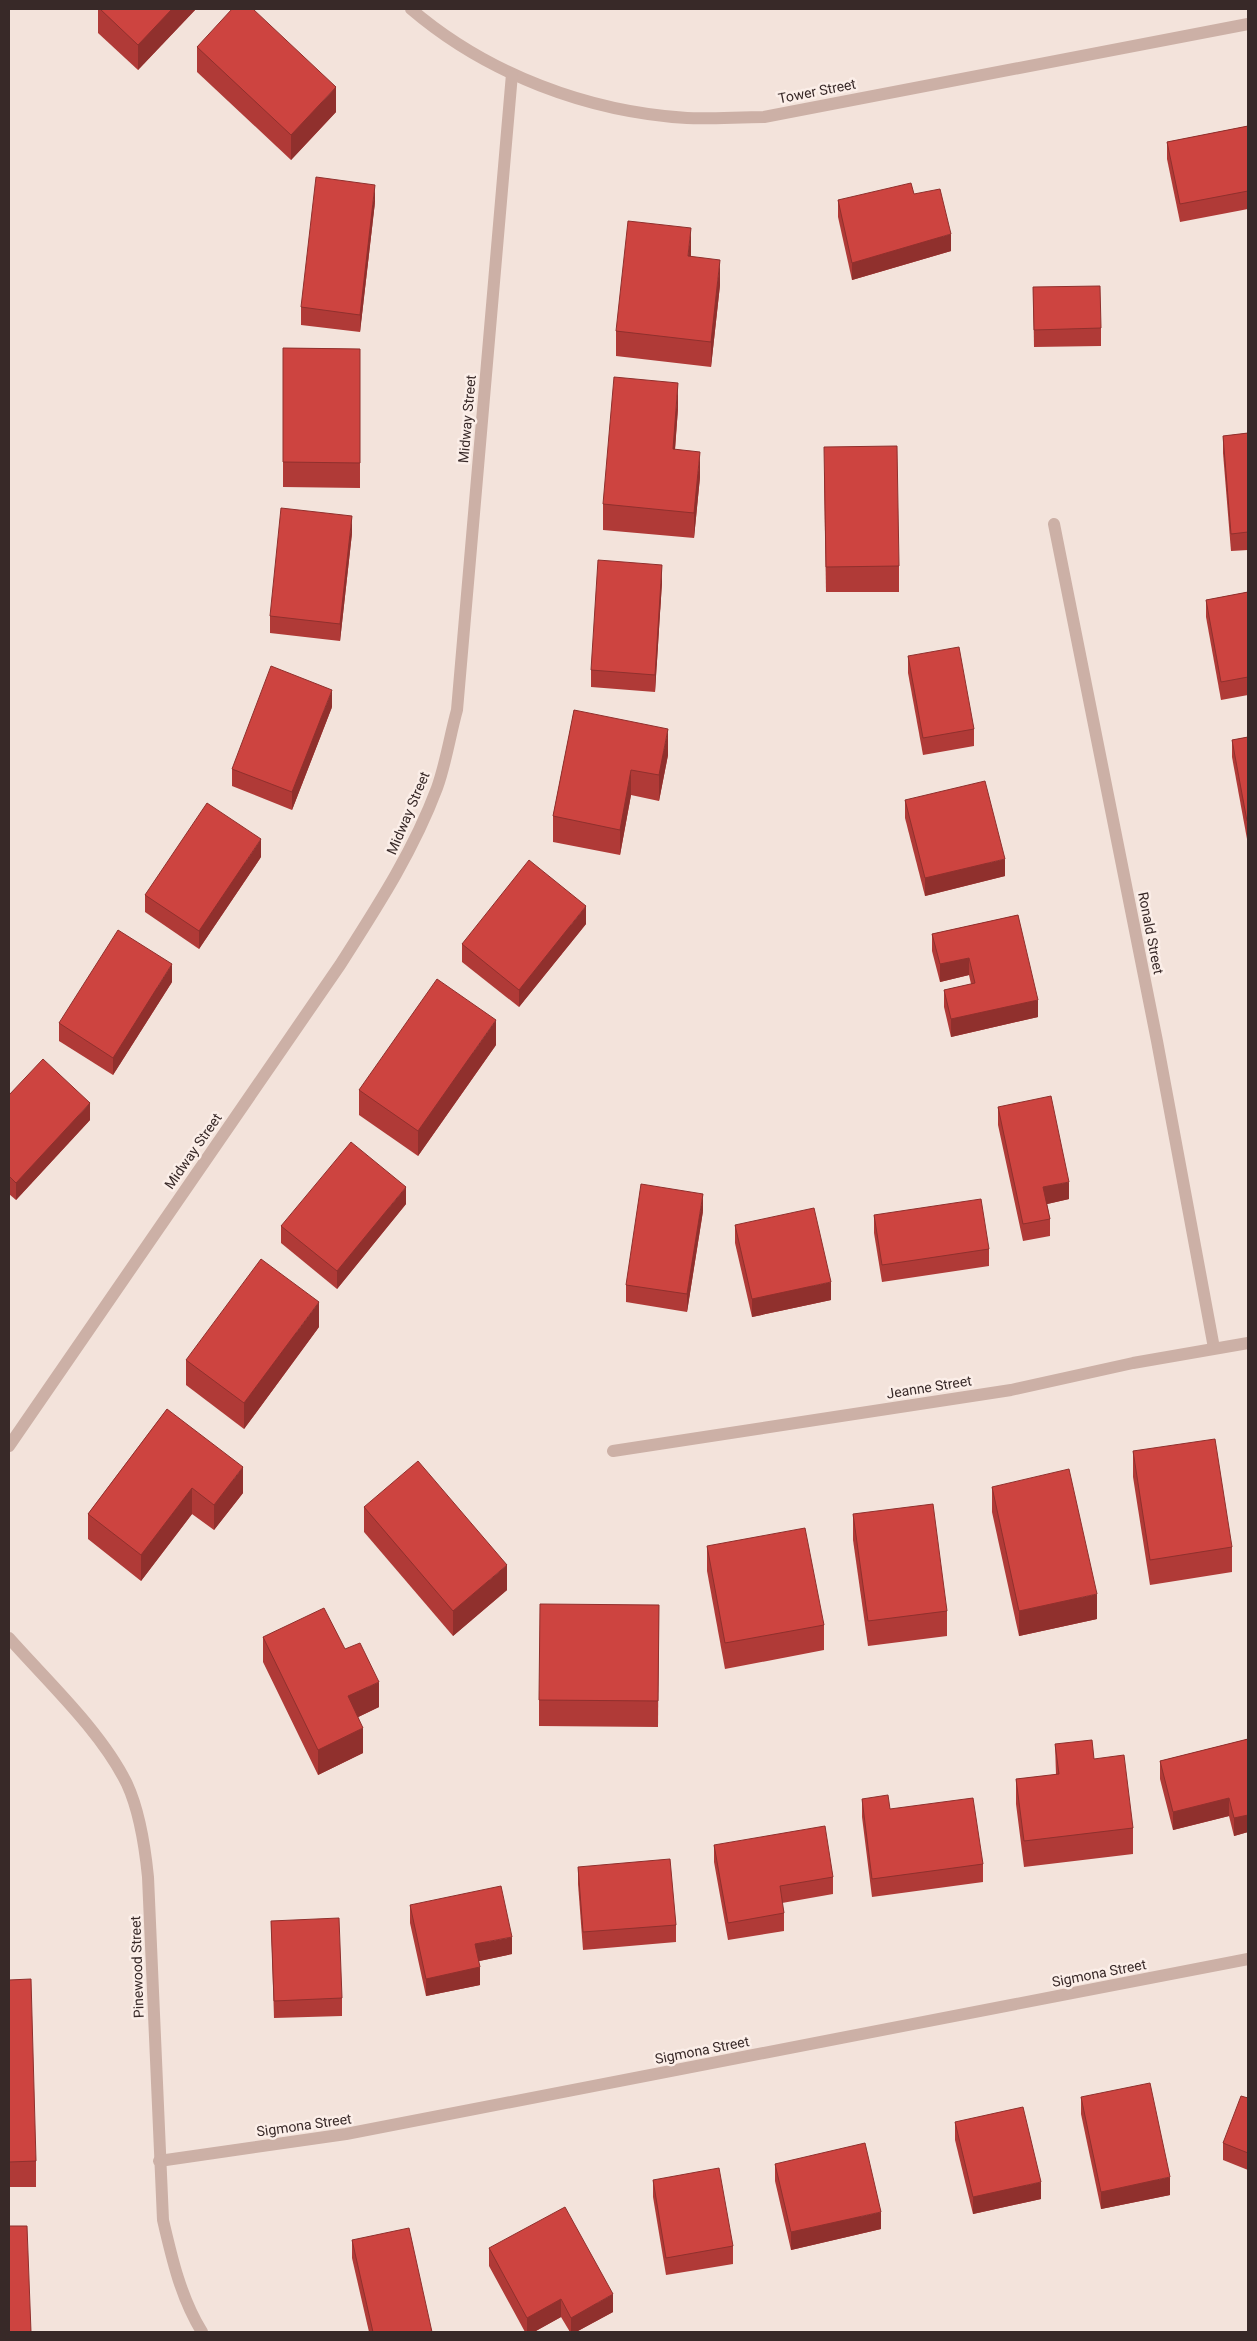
<svg xmlns="http://www.w3.org/2000/svg" width="1257" height="2341" font-family="Roboto,sans-serif">
<style>
.lines{fill:none;stroke-linecap:round;stroke-linejoin:round}
.minor{stroke:#ccb0a6;stroke-width:12}
.wall{fill:#b03a37}
.shaded-wall{fill:#90302d}
.building{fill:#cd4440;stroke:#90302d}
.labels{text-anchor:middle;stroke-width:5;stroke-linejoin:round;paint-order:stroke}
.street-label{font-size:14px;fill:#382928;stroke:#fbeee8}
</style>
<rect width="100%" height="100%" fill="#f3e3db"/>
<g class="lines">
<g class="minor">
<path d="M411,9C487,74 588,112 687,118C713,119 738,117 764,117L1248,24"/>
<polyline points="1054,524 1157,1041 1214,1348"/>
<path d="M9,1446L340,965C377,907 413,852 437,788C446,763 450,735 457,710L512,74"/>
<polyline points="613,1451 1011,1390 1133,1363 1248,1343"/>
<path d="M9,1638C47,1681 102,1732 127,1784C140,1812 145,1847 148,1877L163,2220C172,2259 181,2298 202,2332"/>
<polyline points="159,2161 346,2134 1248,1959"/>
</g>
</g>
<g class="wall">
<polygon points="98,9 196,9 138,70 98,33"/>
<polygon points="197,47 336,112 291,160 197,72"/>
<polygon points="1248,126 1248,209 1180,222 1167,159 1167,142"/>
<polygon points="914,194 951,251 852,280 838,217 838,200"/>
<polygon points="375,202 360,332 301,325 301,307"/>
<polygon points="691,253 691,256 720,285 711,367 616,356 616,331"/>
<polygon points="1033,287 1101,328 1101,346 1034,347"/>
<polygon points="283,348 360,349 360,488 283,487"/>
<polygon points="678,408 675,450 700,477 694,538 603,530 603,504"/>
<polygon points="1248,433 1248,550 1231,551 1223,453 1223,436"/>
<polygon points="824,472 899,566 899,592 826,592"/>
<polygon points="352,533 340,641 270,633 270,616"/>
<polygon points="662,582 655,692 591,687 591,670"/>
<polygon points="1248,592 1248,695 1221,700 1206,617 1206,600"/>
<polygon points="908,656 974,729 974,746 923,755 908,673"/>
<polygon points="332,707 292,810 232,786 232,769"/>
<polygon points="574,710 668,755 659,801 631,795 620,855 553,842 553,816"/>
<polygon points="1248,737 1248,838 1247,839 1232,757 1232,740"/>
<polygon points="905,800 1005,876 925,896 905,818"/>
<polygon points="261,857 199,949 145,912 145,895"/>
<polygon points="1018,915 1038,1017 951,1037 944,1007 944,990 971,984 969,975 940,982 932,951 932,934"/>
<polygon points="586,924 519,1007 462,962 462,944"/>
<polygon points="172,982 113,1075 59,1041 59,1023"/>
<polygon points="496,1045 418,1156 359,1115 359,1090"/>
<polygon points="9,1095 90,1120 16,1200 9,1194"/>
<polygon points="998,1107 1069,1199 1047,1204 1050,1219 1050,1236 1023,1241 998,1125"/>
<polygon points="406,1204 337,1289 281,1243 281,1226"/>
<polygon points="703,1211 687,1312 626,1302 626,1285"/>
<polygon points="874,1215 989,1249 989,1266 882,1282 874,1233"/>
<polygon points="735,1225 831,1300 752,1317 735,1243"/>
<polygon points="319,1327 244,1429 186,1385 186,1360"/>
<polygon points="167,1409 243,1493 214,1530 192,1514 141,1581 88,1539 88,1514"/>
<polygon points="1133,1451 1232,1547 1232,1572 1150,1585 1133,1477"/>
<polygon points="992,1487 1097,1619 1019,1636 992,1512"/>
<polygon points="364,1507 507,1590 453,1636 364,1532"/>
<polygon points="853,1514 947,1611 947,1636 868,1646 853,1540"/>
<polygon points="707,1546 824,1625 824,1650 725,1669 707,1571"/>
<polygon points="659,1605 658,1727 539,1726 539,1700"/>
<polygon points="263,1637 345,1649 379,1707 358,1717 363,1753 318,1775 263,1662"/>
<polygon points="1248,1739 1248,1832 1234,1836 1229,1816 1173,1830 1160,1779 1160,1761"/>
<polygon points="1055,1744 1094,1759 1133,1828 1133,1854 1024,1867 1016,1804 1016,1779 1056,1775"/>
<polygon points="862,1799 890,1809 983,1864 983,1882 872,1897 862,1817"/>
<polygon points="714,1845 833,1877 833,1894 782,1903 784,1913 784,1931 728,1940 714,1862"/>
<polygon points="578,1867 676,1925 676,1942 583,1950 578,1884"/>
<polygon points="410,1905 512,1954 479,1961 480,1985 426,1996 410,1923"/>
<polygon points="271,1921 342,1998 342,2016 274,2018"/>
<polygon points="9,1980 36,2161 36,2187 9,2187"/>
<polygon points="1081,2097 1170,2195 1101,2209 1081,2114"/>
<polygon points="1248,2098 1248,2170 1223,2160 1223,2143"/>
<polygon points="955,2122 1041,2199 973,2214 955,2140"/>
<polygon points="775,2164 881,2229 791,2250 775,2181"/>
<polygon points="653,2180 733,2246 733,2264 666,2275 653,2197"/>
<polygon points="352,2240 432,2332 369,2332 352,2258"/>
<polygon points="489,2248 613,2312 576,2332 570,2332 561,2317 534,2332 525,2332 489,2266"/>
</g>
<g class="shaded-wall">
<polygon points="172,9 196,9 138,70 138,45"/>
<polygon points="336,87 336,112 291,160 291,135"/>
<polygon points="375,185 375,202 360,332 360,315"/>
<polygon points="691,228 691,253 688,281 688,256"/>
<polygon points="951,234 951,251 852,280 852,263"/>
<polygon points="720,260 720,285 711,367 711,342"/>
<polygon points="678,383 678,408 673,475 673,449"/>
<polygon points="700,452 700,477 694,538 694,513"/>
<polygon points="352,516 352,533 340,641 340,624"/>
<polygon points="662,565 662,582 655,692 655,675"/>
<polygon points="332,690 332,707 292,810 292,792"/>
<polygon points="668,729 668,755 659,801 659,775"/>
<polygon points="631,770 631,795 620,855 620,830"/>
<polygon points="261,839 261,857 199,949 199,931"/>
<polygon points="1005,859 1005,876 925,896 925,878"/>
<polygon points="586,906 586,924 519,1007 519,990"/>
<polygon points="969,958 969,975 940,982 940,964"/>
<polygon points="172,964 172,982 113,1075 113,1058"/>
<polygon points="1038,1000 1038,1017 951,1037 951,1019"/>
<polygon points="496,1020 496,1045 418,1156 418,1131"/>
<polygon points="90,1103 90,1120 16,1200 16,1183"/>
<polygon points="1069,1182 1069,1199 1043,1205 1043,1187"/>
<polygon points="406,1187 406,1204 337,1289 337,1271"/>
<polygon points="703,1194 703,1211 687,1312 687,1294"/>
<polygon points="831,1282 831,1300 752,1317 752,1299"/>
<polygon points="319,1302 319,1327 244,1429 244,1403"/>
<polygon points="243,1467 243,1493 214,1530 214,1505"/>
<polygon points="192,1488 192,1514 141,1581 141,1555"/>
<polygon points="507,1565 507,1590 453,1636 453,1611"/>
<polygon points="1097,1594 1097,1619 1019,1636 1019,1611"/>
<polygon points="379,1682 379,1707 348,1722 348,1696"/>
<polygon points="363,1728 363,1753 318,1775 318,1750"/>
<polygon points="1229,1798 1229,1816 1173,1830 1173,1812"/>
<polygon points="1248,1815 1248,1832 1234,1836 1234,1818"/>
<polygon points="512,1937 512,1954 475,1962 475,1944"/>
<polygon points="480,1967 480,1985 426,1996 426,1979"/>
<polygon points="1170,2177 1170,2195 1101,2209 1101,2192"/>
<polygon points="1041,2182 1041,2199 973,2214 973,2197"/>
<polygon points="881,2212 881,2229 791,2250 791,2232"/>
<polygon points="613,2294 613,2312 576,2332 571,2332 571,2318"/>
<polygon points="561,2299 561,2317 534,2332 527,2332 527,2318"/>
</g>
<g class="building">
<polygon points="100,9 172,9 138,45"/>
<polygon points="232,9 253,9 336,87 291,135 197,47"/>
<polygon points="1248,126 1248,191 1180,204 1167,142"/>
<polygon points="316,177 375,185 360,315 301,307"/>
<polygon points="911,183 914,194 940,189 951,234 852,263 838,200"/>
<polygon points="628,221 691,228 688,256 720,260 711,342 616,331"/>
<polygon points="1100,286 1101,328 1034,330 1033,287"/>
<polygon points="283,348 360,349 360,463 283,462"/>
<polygon points="614,377 678,383 673,449 700,452 694,513 603,504"/>
<polygon points="1248,433 1248,532 1231,534 1223,436"/>
<polygon points="897,446 899,566 826,567 824,447"/>
<polygon points="281,508 352,516 340,624 270,616"/>
<polygon points="598,560 662,565 655,675 591,670"/>
<polygon points="1248,592 1248,677 1221,682 1206,600"/>
<polygon points="959,647 974,729 923,738 908,656"/>
<polygon points="271,666 332,690 292,792 232,769"/>
<polygon points="574,710 668,729 659,775 631,770 620,830 553,816"/>
<polygon points="1248,737 1248,821 1247,821 1232,740"/>
<polygon points="985,781 1005,859 925,878 905,800"/>
<polygon points="207,803 261,839 199,931 145,895"/>
<polygon points="529,860 586,906 519,990 462,944"/>
<polygon points="1018,915 1038,1000 951,1019 944,990 975,983 969,958 940,964 932,934"/>
<polygon points="118,930 172,964 113,1058 59,1023"/>
<polygon points="437,979 496,1020 418,1131 359,1090"/>
<polygon points="43,1059 90,1103 16,1183 9,1176 9,1095"/>
<polygon points="1051,1096 1069,1182 1043,1187 1050,1219 1023,1224 998,1107"/>
<polygon points="351,1142 406,1187 337,1271 281,1226"/>
<polygon points="641,1184 703,1194 687,1294 626,1285"/>
<polygon points="981,1199 989,1249 882,1265 874,1215"/>
<polygon points="814,1208 831,1282 752,1299 735,1225"/>
<polygon points="261,1259 319,1302 244,1403 186,1360"/>
<polygon points="167,1409 243,1467 214,1505 192,1488 141,1555 88,1514"/>
<polygon points="1215,1439 1232,1547 1150,1560 1133,1451"/>
<polygon points="418,1461 507,1565 453,1611 364,1507"/>
<polygon points="1069,1469 1097,1594 1019,1611 992,1487"/>
<polygon points="933,1504 947,1611 868,1621 853,1514"/>
<polygon points="805,1528 824,1625 725,1643 707,1546"/>
<polygon points="540,1604 659,1605 658,1701 539,1700"/>
<polygon points="324,1608 345,1649 360,1643 379,1682 348,1696 363,1728 318,1750 263,1637"/>
<polygon points="1248,1739 1248,1815 1234,1818 1229,1798 1173,1812 1160,1761"/>
<polygon points="1092,1740 1094,1759 1124,1755 1133,1828 1024,1841 1016,1779 1059,1774 1055,1744"/>
<polygon points="888,1795 890,1809 973,1798 983,1864 872,1879 862,1799"/>
<polygon points="825,1826 833,1877 780,1886 784,1913 728,1923 714,1845"/>
<polygon points="670,1859 676,1925 583,1932 578,1867"/>
<polygon points="501,1886 512,1937 475,1944 480,1967 426,1979 410,1905"/>
<polygon points="339,1918 342,1998 274,2001 271,1921"/>
<polygon points="31,1979 36,2161 9,2162 9,1980"/>
<polygon points="1150,2083 1170,2177 1101,2192 1081,2097"/>
<polygon points="1241,2096 1248,2098 1248,2153 1223,2143"/>
<polygon points="1023,2107 1041,2182 973,2197 955,2122"/>
<polygon points="865,2143 881,2212 791,2232 775,2164"/>
<polygon points="719,2168 733,2246 666,2258 653,2180"/>
<polygon points="565,2207 613,2294 571,2318 561,2299 527,2318 489,2248"/>
<polygon points="9,2226 27,2226 31,2332 9,2332"/>
<polygon points="409,2228 432,2332 373,2332 352,2240"/>
</g>
<g class="labels">
<g class="street-label">
<text transform="translate(817 91) rotate(-11)" y="5">Tower Street</text>
<text transform="translate(467 419) rotate(-85)" y="5">Midway Street</text>
<text transform="translate(408 813) rotate(-67)" y="5">Midway Street</text>
<text transform="translate(1151 933) rotate(79)" y="5">Ronald Street</text>
<text transform="translate(193 1151) rotate(-55)" y="5">Midway Street</text>
<text transform="translate(929 1387) rotate(-9)" y="5">Jeanne Street</text>
<text transform="translate(137 1967) rotate(-92)" y="5">Pinewood Street</text>
<text transform="translate(1099 1973) rotate(-11)" y="5">Sigmona Street</text>
<text transform="translate(702 2050) rotate(-11)" y="5">Sigmona Street</text>
<text transform="translate(304 2125) rotate(-8)" y="5">Sigmona Street</text>
</g>
</g>
<rect width="1257" height="2341" fill="none" stroke="#382928" stroke-width="20"/>
</svg>
